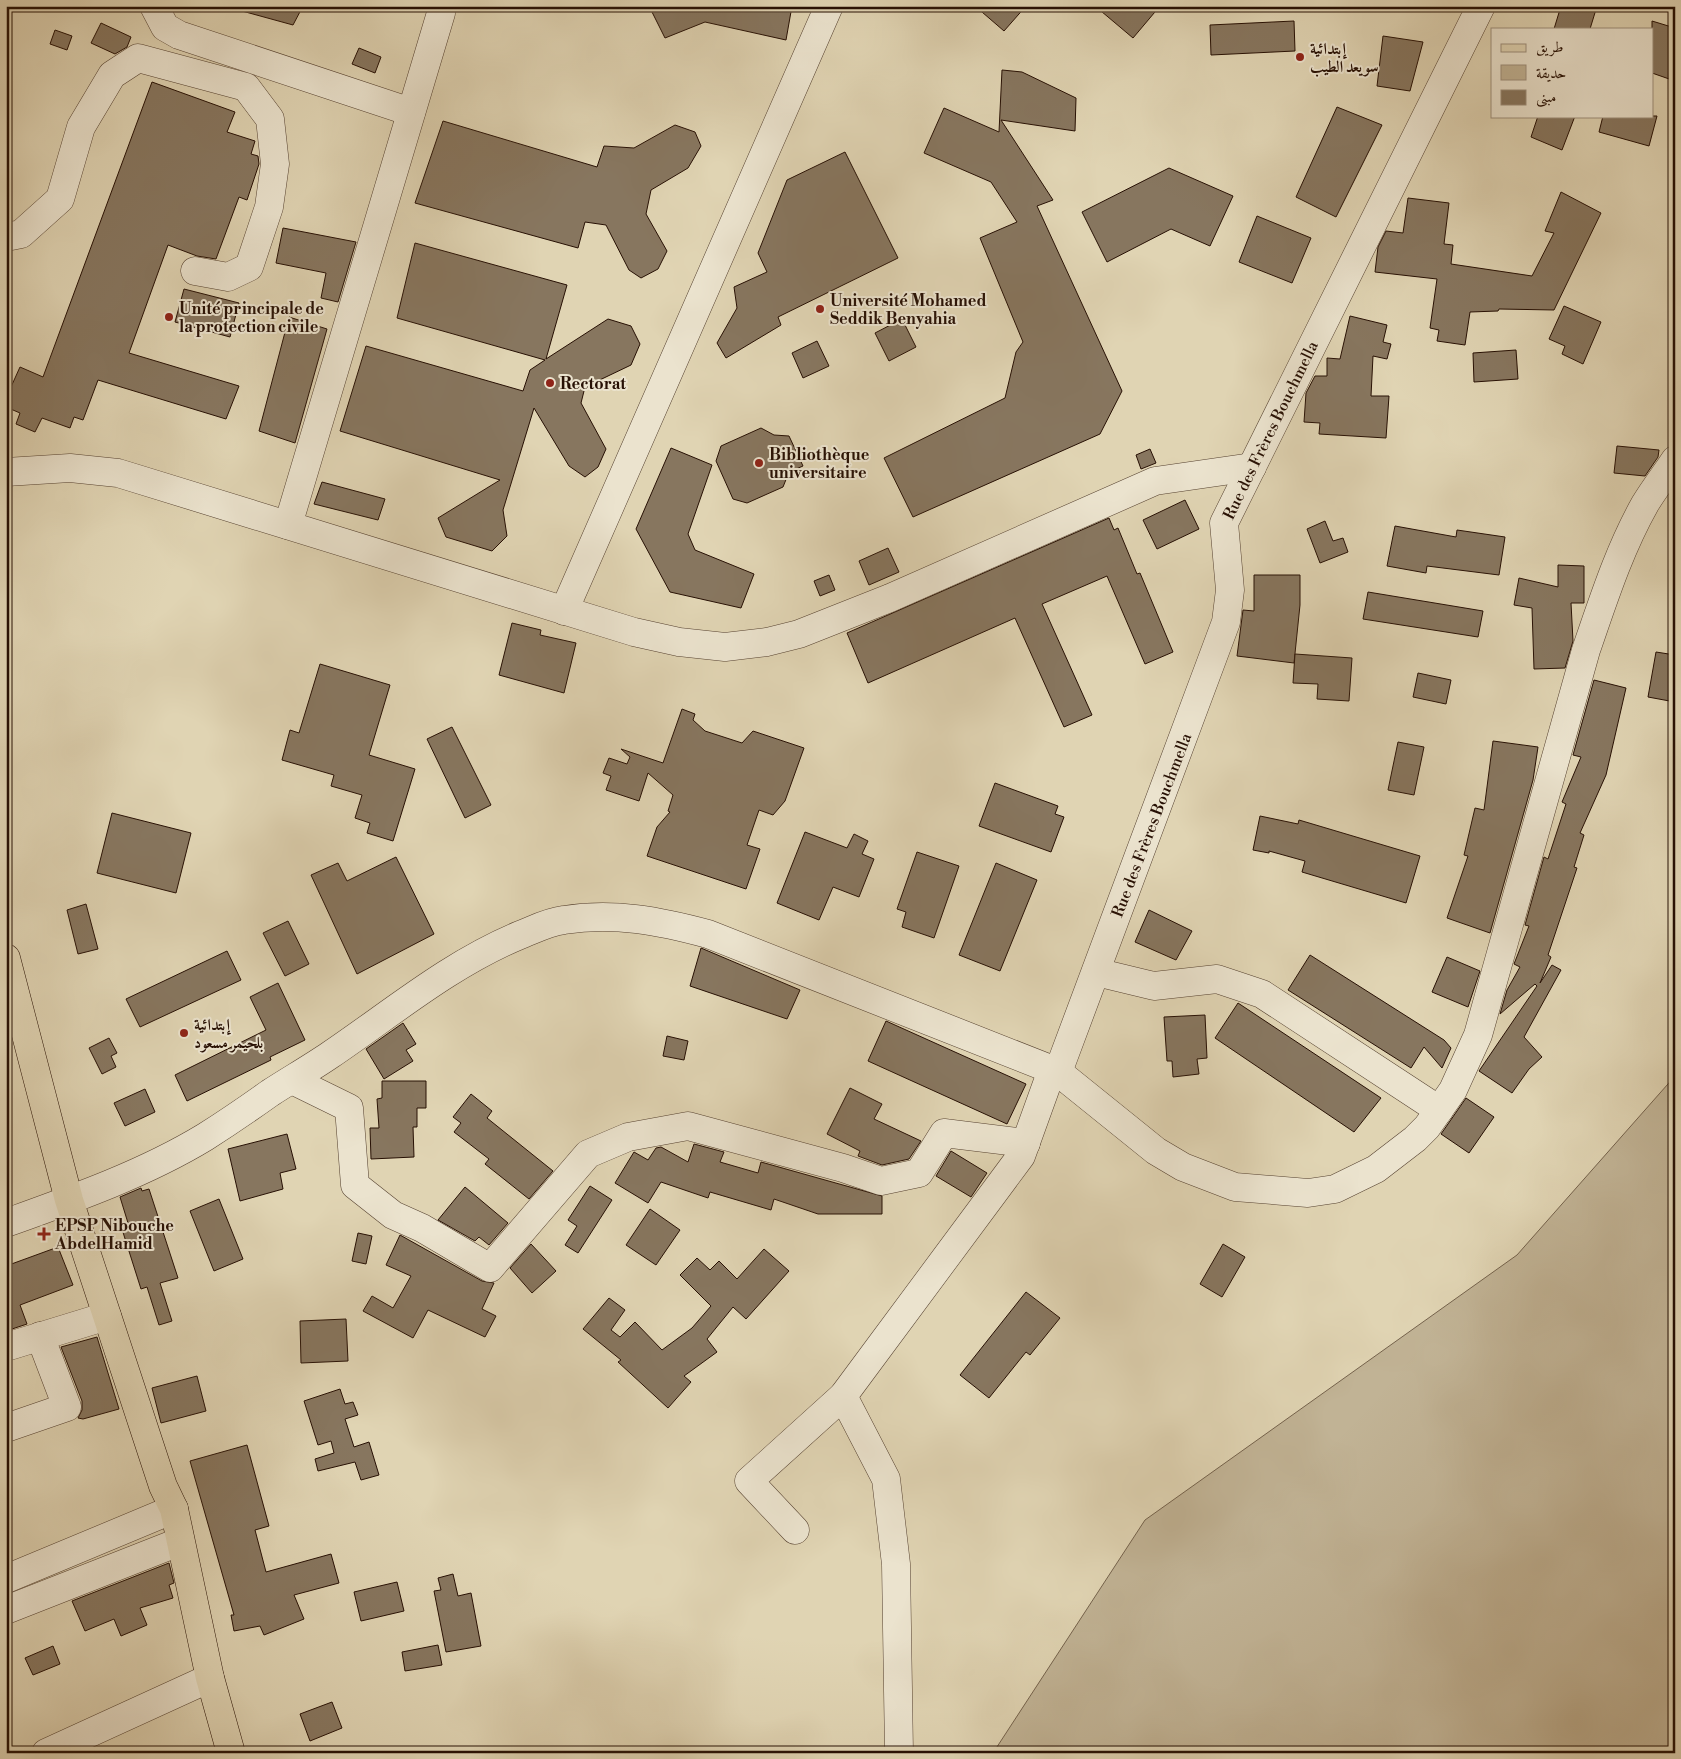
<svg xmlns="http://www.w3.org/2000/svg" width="1681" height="1759" font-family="'Libre Bodoni',Amiri,serif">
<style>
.green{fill:#c1b395;stroke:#74624c}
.building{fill:#87765f;stroke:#271004}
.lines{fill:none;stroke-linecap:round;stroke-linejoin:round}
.minor-casing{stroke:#554130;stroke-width:29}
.major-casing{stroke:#271004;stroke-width:29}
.minor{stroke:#ebe3ce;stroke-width:28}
.major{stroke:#e0d4b3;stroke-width:28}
.poi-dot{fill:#8f2418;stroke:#ebe3ce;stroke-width:2}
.labels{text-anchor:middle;stroke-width:4;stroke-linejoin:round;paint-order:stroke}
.poi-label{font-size:16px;font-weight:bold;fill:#271004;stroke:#ebe3ce;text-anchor:start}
.street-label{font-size:16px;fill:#271004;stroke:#ebe3ce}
</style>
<rect width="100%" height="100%" fill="#e0d4b3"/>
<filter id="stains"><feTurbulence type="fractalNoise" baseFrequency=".004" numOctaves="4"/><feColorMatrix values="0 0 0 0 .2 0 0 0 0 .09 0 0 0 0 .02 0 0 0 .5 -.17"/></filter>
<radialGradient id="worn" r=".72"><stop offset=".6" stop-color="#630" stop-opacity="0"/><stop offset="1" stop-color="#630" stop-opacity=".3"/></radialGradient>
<polygon class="green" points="1675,1076 1675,1753 993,1753 1145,1520 1517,1255"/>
<g class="building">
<polygon points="242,6 303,6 293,25 242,11"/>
<polygon points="649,6 792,6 786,40 705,22 665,38"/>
<polygon points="975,6 1026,6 1004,31"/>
<polygon points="1095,6 1160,6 1133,38"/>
<polygon points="1561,6 1597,6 1590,29 1554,29"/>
<polygon points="1294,21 1295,51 1211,55 1210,25"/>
<polygon points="1652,21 1675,28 1675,81 1652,73"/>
<polygon points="101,23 131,37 127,47 115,54 91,43"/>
<polygon points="55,30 72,36 67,50 50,44"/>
<polygon points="1383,36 1423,42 1410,91 1377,86"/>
<polygon points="359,48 381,57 375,73 352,64"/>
<polygon points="1002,70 1022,72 1076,98 1075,131 1001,120 1053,200 1037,206 1122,391 1100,434 913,517 884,458 1005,398 1016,352 1023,342 980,238 1017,222 991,182 924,153 944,108 999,132"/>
<polygon points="152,82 235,112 227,132 255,141 251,154 258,156 259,164 247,200 239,197 216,259 197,256 168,245 129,353 239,386 226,419 98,380 83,420 74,417 70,428 42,418 35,432 16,424 20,413 6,407 6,398 20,367 43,377"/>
<polygon points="1337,107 1382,125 1336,217 1296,197"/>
<polygon points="1538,116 1575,116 1562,150 1531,137"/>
<polygon points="1603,116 1657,116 1649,146 1599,132"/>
<polygon points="443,121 597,167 604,146 634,148 675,125 695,132 701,146 688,168 651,190 646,214 667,251 658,269 641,278 629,270 606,225 585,222 578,248 415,203"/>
<polygon points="845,152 898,258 778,317 781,325 726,358 717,343 737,308 734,287 767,272 758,253 787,180"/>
<polygon points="1169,168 1233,196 1210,246 1171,229 1107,262 1082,212"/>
<polygon points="1561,192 1601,213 1554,310 1499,309 1498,311 1470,312 1465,345 1437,341 1439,330 1430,328 1437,279 1375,272 1378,247 1386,231 1403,233 1408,198 1449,203 1444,244 1453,245 1451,264 1532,276 1554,233 1545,231"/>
<polygon points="1257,216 1311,238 1292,283 1239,262"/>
<polygon points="283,228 356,242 338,302 321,298 326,273 276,263"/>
<polygon points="415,243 567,285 546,359 608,319 631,326 640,344 631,365 585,387 581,403 606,449 598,467 585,477 569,466 534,408 503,510 507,536 492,551 446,537 438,518 500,480 340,431 366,346 523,391 530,370 545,360 397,318"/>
<polygon points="184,289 239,303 230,337 175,322"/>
<polygon points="1564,306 1601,322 1583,364 1562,354 1565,346 1549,339"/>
<polygon points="1350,316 1387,325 1383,342 1391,344 1387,359 1373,356 1371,396 1389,396 1386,438 1319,434 1320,423 1304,422 1306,393 1315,376 1327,376 1327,358 1340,359"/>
<polygon points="289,317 327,329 295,443 259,431"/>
<polygon points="902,319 916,347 889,361 875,333"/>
<polygon points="817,341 829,366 803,378 792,353"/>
<polygon points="1516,350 1518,379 1474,382 1473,353"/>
<polygon points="761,428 774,435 789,436 803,466 789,472 783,487 747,503 733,499 716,461 721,446"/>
<polygon points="1617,446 1659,450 1658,457 1645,476 1614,473"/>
<polygon points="671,448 712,465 688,534 695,550 754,574 741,608 670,592 636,529"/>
<polygon points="1150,449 1156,463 1141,469 1136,455"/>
<polygon points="322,482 385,499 378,520 314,504"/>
<polygon points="1185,500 1199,529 1157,549 1143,520"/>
<polygon points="1109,518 1114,530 1118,528 1137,574 1140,573 1173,652 1145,664 1107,576 1042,604 1092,715 1064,727 1015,618 868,683 847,633"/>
<polygon points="1325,521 1333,541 1343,538 1348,552 1320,563 1307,529"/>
<polygon points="1395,526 1456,537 1457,530 1505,537 1499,575 1427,566 1426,573 1387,566"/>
<polygon points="888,548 899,572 869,585 859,561"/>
<polygon points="1558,565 1584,566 1584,603 1571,603 1573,641 1565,668 1534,669 1532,608 1514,605 1519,578 1558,587"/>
<polygon points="829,575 835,590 820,596 814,581"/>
<polygon points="1254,575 1300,575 1300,605 1294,663 1237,656 1243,610 1254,611"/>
<polygon points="1368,592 1483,611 1478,637 1363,619"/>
<polygon points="512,623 541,630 540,635 576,643 564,693 499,675"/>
<polygon points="1656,652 1675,655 1675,702 1648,697"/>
<polygon points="1295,654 1352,658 1349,701 1317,699 1318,684 1293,683"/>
<polygon points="320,664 390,685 369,755 415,769 393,841 367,833 370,823 355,818 362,795 331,786 334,775 282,760 290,730 299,733"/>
<polygon points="1418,673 1451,680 1446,704 1413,697"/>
<polygon points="1594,680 1626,688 1606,775 1580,833 1584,835 1574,867 1577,868 1548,955 1551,957 1540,983 1552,965 1561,970 1524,1037 1542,1057 1529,1069 1512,1093 1479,1071 1537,986 1535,984 1500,1014 1507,990 1520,967 1514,964 1529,926 1525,925 1544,857 1548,859 1566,804 1562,802 1581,757 1573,755"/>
<polygon points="682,709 695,714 693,720 705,731 742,743 753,731 804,748 785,801 773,815 759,810 747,845 760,849 746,889 647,856 657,827 670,812 668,811 673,795 648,773 639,801 606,790 611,776 603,773 609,758 627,764 630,757 621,749 663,763"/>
<polygon points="452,727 491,805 465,818 427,739"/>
<polygon points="1493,741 1538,747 1533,780 1490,933 1447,918 1468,856 1464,855 1475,808 1484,810"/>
<polygon points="1398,742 1424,747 1414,795 1388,790"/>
<polygon points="995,783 1058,806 1055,814 1064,817 1051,852 979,826"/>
<polygon points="112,813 191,833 176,893 97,873"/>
<polygon points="1260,816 1298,824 1299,820 1420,856 1406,903 1302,872 1305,861 1269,851 1269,853 1253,850"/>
<polygon points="805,832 847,848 854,834 868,841 862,854 874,859 859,897 833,887 819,920 777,903"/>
<polygon points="917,852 959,866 934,938 902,927 906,912 897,909"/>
<polygon points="396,857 434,934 357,974 311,875 338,863 347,881"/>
<polygon points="996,863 1037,880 1000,971 959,955"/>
<polygon points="86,904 98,949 78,954 67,910"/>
<polygon points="1149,910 1192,931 1176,960 1135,942"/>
<polygon points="288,921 309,964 285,976 263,933"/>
<polygon points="701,948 800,990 787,1019 690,986"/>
<polygon points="227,951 241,980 140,1027 126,999"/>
<polygon points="1310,955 1444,1040 1451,1048 1442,1068 1424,1047 1411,1068 1288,990"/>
<polygon points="1447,957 1480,971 1468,1007 1432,992"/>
<polygon points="278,983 305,1040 270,1057 271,1060 187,1101 175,1075 266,1030 250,997"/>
<polygon points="1238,1003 1381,1098 1354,1132 1215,1038"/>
<polygon points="1205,1015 1207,1058 1197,1059 1199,1074 1173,1077 1172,1061 1167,1061 1164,1017"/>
<polygon points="886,1021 1026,1084 1007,1124 868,1061"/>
<polygon points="403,1023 416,1044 406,1050 413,1061 384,1079 366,1049"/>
<polygon points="667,1036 688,1041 684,1060 663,1056"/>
<polygon points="109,1038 117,1053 111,1056 116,1067 102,1074 89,1048"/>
<polygon points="382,1081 426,1081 426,1108 417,1108 417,1127 413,1127 414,1157 371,1159 370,1128 379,1128 377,1099 382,1098"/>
<polygon points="850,1088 882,1104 874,1119 921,1141 909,1159 882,1165 858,1156 860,1151 827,1134"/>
<polygon points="145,1089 155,1112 125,1126 114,1103"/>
<polygon points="471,1094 492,1111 487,1118 553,1171 529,1199 485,1164 489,1159 454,1132 461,1123 453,1117"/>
<polygon points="1466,1098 1494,1117 1469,1153 1441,1134"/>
<polygon points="287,1134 296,1169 280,1173 283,1189 240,1201 228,1149"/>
<polygon points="694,1144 724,1152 720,1162 758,1173 761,1162 882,1196 882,1214 818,1214 774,1199 771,1210 710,1192 708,1198 661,1182 648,1203 615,1183 634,1152 648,1160 656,1148 661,1147 688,1162"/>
<polygon points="951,1151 987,1173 971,1197 936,1176"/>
<polygon points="590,1186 612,1200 578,1253 565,1245 577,1226 568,1220"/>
<polygon points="465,1187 508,1223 489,1245 479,1237 475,1241 438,1220"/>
<polygon points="141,1188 142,1191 149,1189 178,1278 160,1283 172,1321 159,1325 147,1287 141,1289 121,1226 128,1223 120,1197"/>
<polygon points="219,1199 243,1259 214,1271 190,1211"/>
<polygon points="650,1209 680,1230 656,1265 626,1245"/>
<polygon points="358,1233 372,1236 366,1264 352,1261"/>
<polygon points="400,1235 482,1281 494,1283 482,1309 496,1316 485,1337 428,1310 413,1338 363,1311 372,1296 393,1308 411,1276 386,1265"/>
<polygon points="531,1244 556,1271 532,1293 510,1268"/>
<polygon points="1223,1244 1245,1257 1222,1297 1200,1284"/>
<polygon points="58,1247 73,1285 20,1305 27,1324 6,1331 6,1266"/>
<polygon points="764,1249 789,1271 746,1319 733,1307 707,1339 717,1352 684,1376 691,1382 668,1408 618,1362 621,1360 583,1329 609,1298 625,1310 611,1330 620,1337 635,1322 662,1350 692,1328 711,1306 680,1275 697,1258 710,1270 719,1261 737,1279"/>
<polygon points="1026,1292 1060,1318 1030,1355 1026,1352 989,1398 960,1375"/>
<polygon points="346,1319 348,1361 301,1363 300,1321"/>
<polygon points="97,1337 119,1409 83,1419 78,1418 82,1410 82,1401 61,1347"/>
<polygon points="197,1376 206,1411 161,1423 152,1388"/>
<polygon points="340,1389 345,1404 353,1402 358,1415 345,1419 354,1447 369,1442 379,1475 361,1480 355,1462 318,1471 315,1459 334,1453 331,1441 318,1445 304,1401"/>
<polygon points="247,1445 269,1526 255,1530 266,1572 331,1554 339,1583 294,1595 304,1619 264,1635 260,1626 234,1631 231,1615 234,1615 190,1461"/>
<polygon points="169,1563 174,1583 169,1585 173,1598 140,1608 147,1625 121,1636 114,1619 85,1631 72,1601"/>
<polygon points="453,1574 458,1596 471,1593 481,1646 446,1652 434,1591 441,1590 438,1578"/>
<polygon points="397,1582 404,1611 361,1621 354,1592"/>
<polygon points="438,1645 442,1665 405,1671 402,1652"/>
<polygon points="53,1646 60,1664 33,1675 25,1658"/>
<polygon points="332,1702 342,1728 310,1741 300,1714"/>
</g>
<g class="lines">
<g class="minor-casing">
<g id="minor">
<polyline points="154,6 165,27 179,35 411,112"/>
<polyline points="6,237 21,234 60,199 81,127 112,75 138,58 246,87 270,119 275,164 269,207 249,267 228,277 195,271"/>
<polyline points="6,472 70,468 118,473 634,632 679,642 725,647 767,642 799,634 890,598 1155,481 1252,467"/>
<polyline points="288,525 441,13"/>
<polyline points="564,611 829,6"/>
<polyline points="1096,972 1154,986 1217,979 1262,994 1439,1110"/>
<polyline points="1058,1072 1226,622 1230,590 1224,523 1481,6"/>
<polyline points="292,1080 349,1108 355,1185 393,1215 422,1228 490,1268 588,1154 628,1137 688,1126 843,1168 881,1181 919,1173 944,1133 1026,1143"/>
<path d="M6,1223C73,1199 144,1174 205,1137C227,1123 249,1108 270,1093C290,1080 311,1068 330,1055C392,1013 450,964 520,935C535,929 548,922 564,920C614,912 660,921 708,934L1058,1072L1156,1151L1183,1167L1235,1187L1308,1193L1335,1189L1376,1169L1415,1139L1427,1127L1453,1090L1478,1035L1586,650C1603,601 1619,550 1645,504C1654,489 1665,475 1675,460"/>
<polyline points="6,1347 107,1316"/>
<polyline points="843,1396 886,1479 896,1564 899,1753"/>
<polyline points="6,1428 67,1407 40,1336"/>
<polyline points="795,1530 749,1481 843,1396 1021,1156 1052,1070"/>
<polyline points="6,1579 174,1509"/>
<polyline points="6,1610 179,1542"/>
<polyline points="46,1753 210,1678"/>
</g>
</g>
<g class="major-casing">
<polyline id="major" points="6,958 69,1200 163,1486 174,1509 210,1678 231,1753"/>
</g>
<use href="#minor" class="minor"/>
<use href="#major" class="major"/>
</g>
<g class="poi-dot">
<circle cx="1300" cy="57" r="5"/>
<circle cx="820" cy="309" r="5"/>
<circle cx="169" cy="317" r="5"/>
<circle cx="550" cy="383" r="5"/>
<circle cx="759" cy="463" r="5"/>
<circle cx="184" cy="1033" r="5"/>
<path d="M41.5 1226.5h5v5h5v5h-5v5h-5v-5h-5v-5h5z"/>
</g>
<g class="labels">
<g class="poi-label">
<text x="1310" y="54">إبتدائية<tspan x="1310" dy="18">سويعد الطيب</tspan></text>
<text x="830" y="306">Université Mohamed<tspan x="830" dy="18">Seddik Benyahia</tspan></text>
<text x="179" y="314">Unité principale de<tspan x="179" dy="18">la protection civile</tspan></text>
<text x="560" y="389">Rectorat</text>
<text x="769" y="460">Bibliothèque<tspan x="769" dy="18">universitaire</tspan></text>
<text x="194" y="1030">إبتدائية<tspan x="194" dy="18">بلحيمر مسعود</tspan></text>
<text x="55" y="1231">EPSP Nibouche<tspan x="55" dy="18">AbdelHamid</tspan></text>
</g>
<g class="street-label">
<text transform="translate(1270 430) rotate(-64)" y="6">Rue des Frères Bouchmella</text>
<text transform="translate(1151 825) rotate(-69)" y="6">Rue des Frères Bouchmella</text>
</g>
</g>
<rect width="1681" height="1759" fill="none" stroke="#e0d4b3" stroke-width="25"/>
<rect x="8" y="8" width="1666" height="1744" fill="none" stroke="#271004" stroke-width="2.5"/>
<rect x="12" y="12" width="1656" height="1734" fill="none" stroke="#271004"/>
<rect x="1491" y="28" width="162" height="90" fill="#ebe3ce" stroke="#9d8f7d"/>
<rect x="1501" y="44" width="25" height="8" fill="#e0d4b3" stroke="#9d8f7d"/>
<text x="1536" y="52" font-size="15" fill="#271004">طريق</text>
<rect x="1501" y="65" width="25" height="15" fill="#c1b395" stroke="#9d8f7d"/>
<text x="1536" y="78" font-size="15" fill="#271004">حديقة</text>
<rect x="1501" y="90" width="25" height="15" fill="#87765f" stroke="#9d8f7d"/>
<text x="1536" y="102" font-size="15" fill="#271004">مبنى</text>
<rect width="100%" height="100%" filter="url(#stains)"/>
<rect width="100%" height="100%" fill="url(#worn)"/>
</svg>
